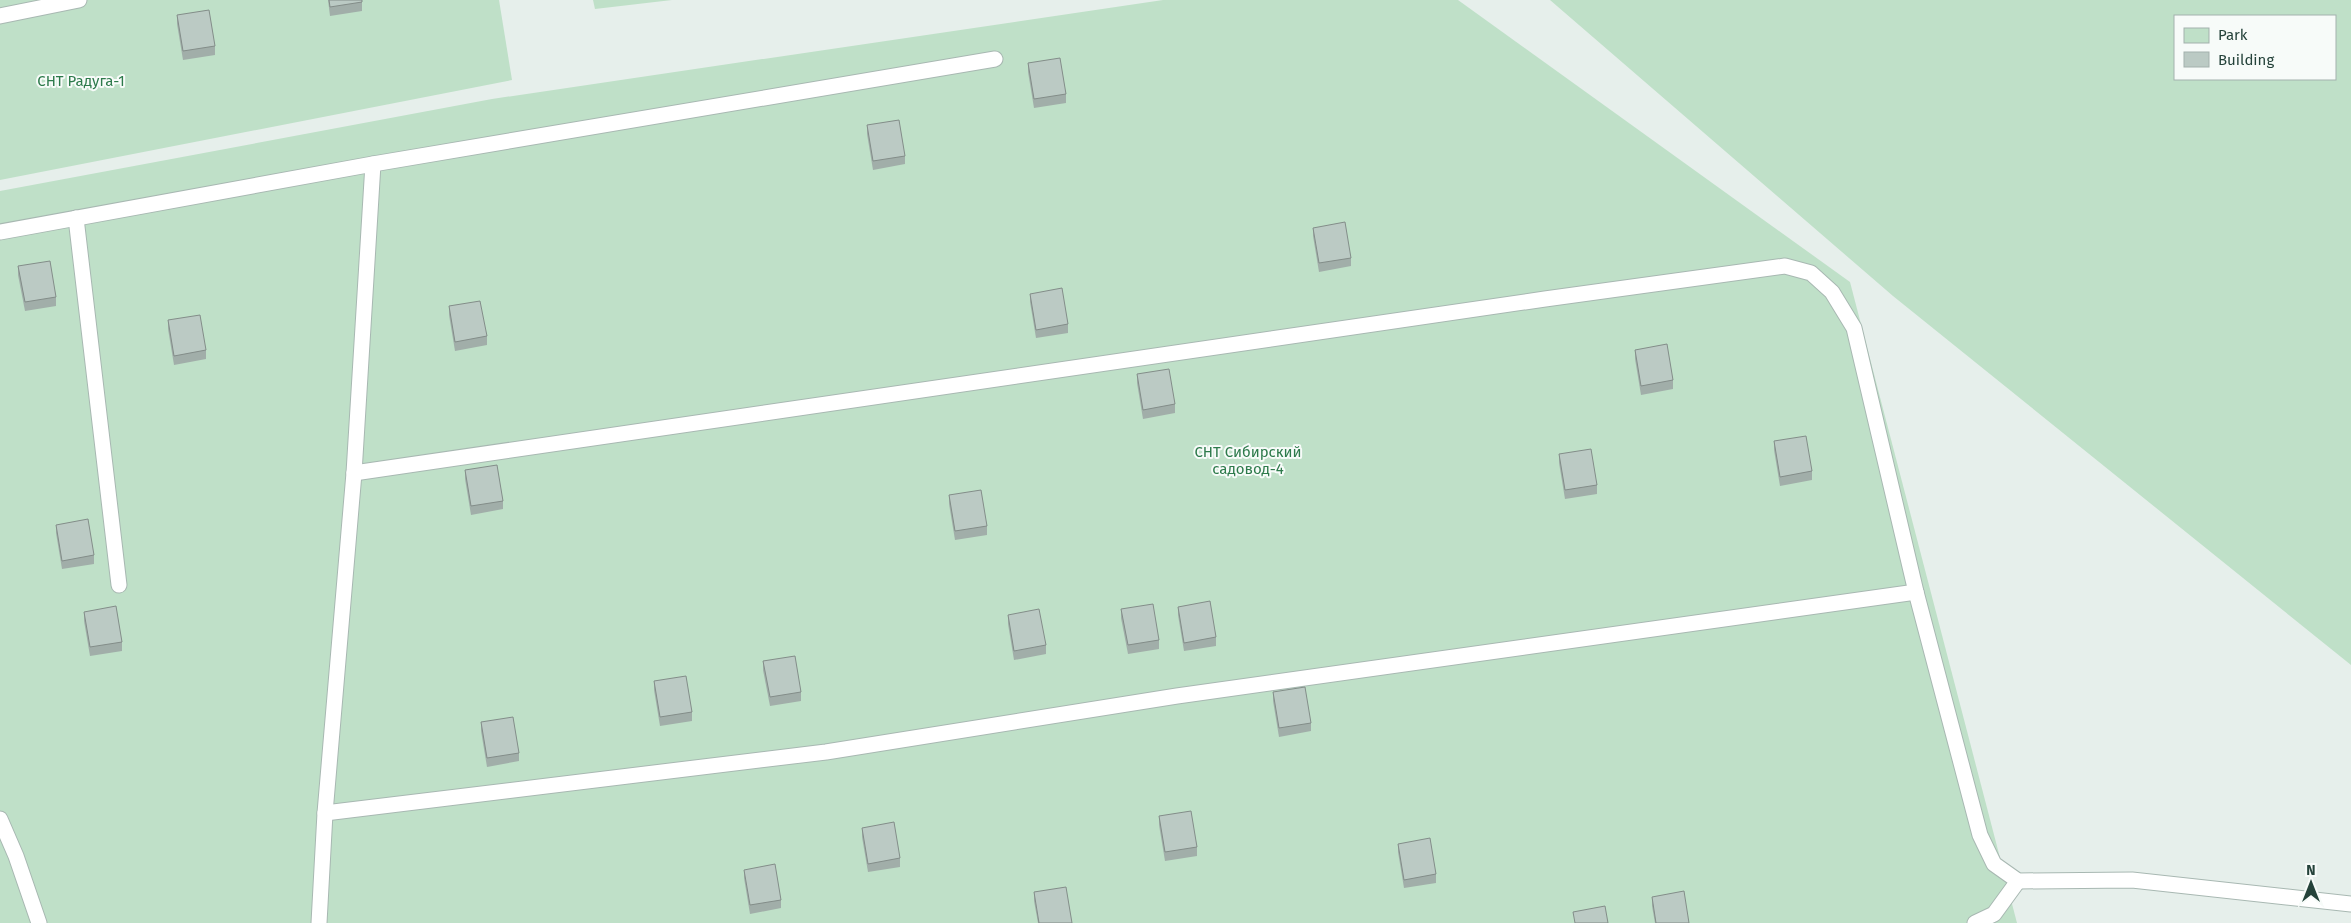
<svg xmlns="http://www.w3.org/2000/svg" width="2351" height="923" font-family="'Fira Sans',sans-serif">
<style>
.green{fill:#bfe0c8;fill-rule:evenodd}
.lines{fill:none;stroke-linecap:round;stroke-linejoin:round}
.service-casing{stroke:#a8b8b2;stroke-width:17}
.service{stroke:#fff;stroke-width:15}
.wall{fill:#a1aea9}
.building{fill:#bbcac4;stroke:#838d89}
.labels{text-anchor:middle;stroke-width:4;stroke-linejoin:round;paint-order:stroke}
.park-label{font-size:15px;fill:#2d7a4b;stroke:#f7fbf9}
</style>
<rect width="100%" height="100%" fill="#e6efeb"/>
<g class="green">
<polygon points="0,0 499,0 512,80 0,180"/>
<polygon points="593,0 672,0 595,9"/>
<polygon points="1163,0 1458,0 1850,282 2017,923 0,923 0,191 492,99"/>
<path d="M1550,0H2351V665L1893,296ZM2175,16H2335V79H2175Z"/>
</g>
<g class="lines">
<g class="service-casing">
<g id="service">
<polyline points="0,16 79,0"/>
<polyline points="76,218 119,585"/>
<polyline points="0,232 373,164 995,59"/>
<polyline points="354,473 1545,299 1785,266 1811,273 1832,292 1854,328 1916,592 1980,835 1994,864 2018,881 2132,880 2351,904"/>
<polyline points="325,813 826,752 1177,696 1916,592"/>
<polyline points="0,819 16,856 39,923"/>
<polyline points="319,923 325,813 354,473 373,164"/>
<polyline points="1975,923 1994,914 2018,881"/>
</g>
</g>
<use href="#service" class="service"/>
</g>
<g class="wall">
<polygon points="328,0 362,0 362,11 330,16"/>
<polygon points="177,15 215,46 215,55 183,60 177,24"/>
<polygon points="1028,63 1066,94 1066,103 1034,108 1028,72"/>
<polygon points="867,125 905,156 905,164 873,170 867,134"/>
<polygon points="1313,228 1351,258 1351,266 1319,272 1313,236"/>
<polygon points="18,266 56,297 56,306 25,311 18,275"/>
<polygon points="1030,294 1068,324 1068,333 1036,338 1030,302"/>
<polygon points="449,306 487,336 487,345 455,351 449,315"/>
<polygon points="168,320 206,350 206,359 174,365 168,329"/>
<polygon points="1635,350 1673,380 1673,389 1641,395 1635,359"/>
<polygon points="1137,374 1175,404 1175,413 1143,419 1137,383"/>
<polygon points="1774,441 1812,471 1812,480 1780,486 1774,450"/>
<polygon points="1559,454 1597,485 1597,494 1565,499 1559,463"/>
<polygon points="465,470 503,501 503,509 471,515 465,479"/>
<polygon points="949,495 987,526 987,535 955,540 949,504"/>
<polygon points="56,525 94,555 94,564 62,569 56,533"/>
<polygon points="1178,607 1216,637 1216,646 1184,651 1178,615"/>
<polygon points="1121,609 1159,640 1159,649 1128,654 1121,618"/>
<polygon points="84,612 122,642 122,651 90,656 84,621"/>
<polygon points="1008,615 1046,645 1046,654 1014,660 1008,624"/>
<polygon points="763,661 801,692 801,701 770,706 763,670"/>
<polygon points="654,681 692,712 692,721 660,726 654,690"/>
<polygon points="1273,692 1311,723 1311,731 1279,737 1273,701"/>
<polygon points="481,722 519,753 519,761 487,767 481,731"/>
<polygon points="1159,816 1197,847 1197,856 1165,861 1159,825"/>
<polygon points="862,828 900,858 900,867 868,872 862,837"/>
<polygon points="1398,844 1436,874 1436,883 1404,888 1398,852"/>
<polygon points="744,870 781,900 781,908 750,914 744,878"/>
<polygon points="1034,892 1072,923 1038,923 1034,901"/>
<polygon points="1652,897 1689,923 1655,923 1652,906"/>
</g>
<g class="building">
<polygon points="329,0 362,0 362,2 330,7"/>
<polygon points="209,10 215,46 183,51 177,15"/>
<polygon points="1060,58 1066,94 1034,99 1028,63"/>
<polygon points="899,120 905,156 873,161 867,125"/>
<polygon points="1345,222 1351,258 1319,263 1313,228"/>
<polygon points="50,261 56,297 25,302 18,266"/>
<polygon points="1062,288 1068,324 1036,330 1030,294"/>
<polygon points="480,301 487,336 455,342 449,306"/>
<polygon points="200,315 206,350 174,356 168,320"/>
<polygon points="1667,344 1673,380 1641,386 1635,350"/>
<polygon points="1169,369 1175,404 1143,410 1137,374"/>
<polygon points="1806,436 1812,471 1780,477 1774,441"/>
<polygon points="1591,449 1597,485 1565,490 1559,454"/>
<polygon points="497,465 503,501 471,506 465,470"/>
<polygon points="981,490 987,526 955,531 949,495"/>
<polygon points="88,519 94,555 62,561 56,525"/>
<polygon points="1210,601 1216,637 1184,643 1178,607"/>
<polygon points="1153,604 1159,640 1128,645 1121,609"/>
<polygon points="116,606 122,642 90,647 84,612"/>
<polygon points="1039,609 1046,645 1014,651 1008,615"/>
<polygon points="795,656 801,692 770,697 763,661"/>
<polygon points="686,676 692,712 660,717 654,681"/>
<polygon points="1305,687 1311,723 1279,728 1273,692"/>
<polygon points="513,717 519,753 487,758 481,722"/>
<polygon points="1191,811 1197,847 1165,852 1159,816"/>
<polygon points="894,822 900,858 868,864 862,828"/>
<polygon points="1430,838 1436,874 1404,880 1398,844"/>
<polygon points="775,864 781,900 750,905 744,870"/>
<polygon points="1066,887 1072,923 1039,923 1034,892"/>
<polygon points="1684,891 1689,923 1656,923 1652,897"/>
<polygon points="1605,906 1608,923 1575,923 1573,912"/>
</g>
<g class="labels">
<g class="park-label">
<text x="81" y="86">СНТ Радуга-1</text>
<text x="1248" y="457">СНТ Сибирский<tspan x="1248" dy="17">садовод-4</tspan></text>
</g>
</g>
<rect x="2174" y="15" width="162" height="65" fill="#f7fbf9" stroke="#a3b1ad"/>
<rect x="2184" y="28" width="25" height="15" fill="#bfe0c8" stroke="#a3b1ad"/>
<text x="2218" y="40" font-size="15" fill="#24423a">Park</text>
<rect x="2184" y="52" width="25" height="15" fill="#bbcac4" stroke="#a3b1ad"/>
<text x="2218" y="65" font-size="15" fill="#24423a">Building</text>
<g transform="translate(2311 883)" stroke="#f7fbf9" stroke-width="4" paint-order="stroke">
<path d="M0-4L9 19L0 12L-9 19Z" fill="#24423a"/>
<text y="-8" font-size="14" font-weight="bold" text-anchor="middle" fill="#24423a">N</text>
</g>
</svg>
